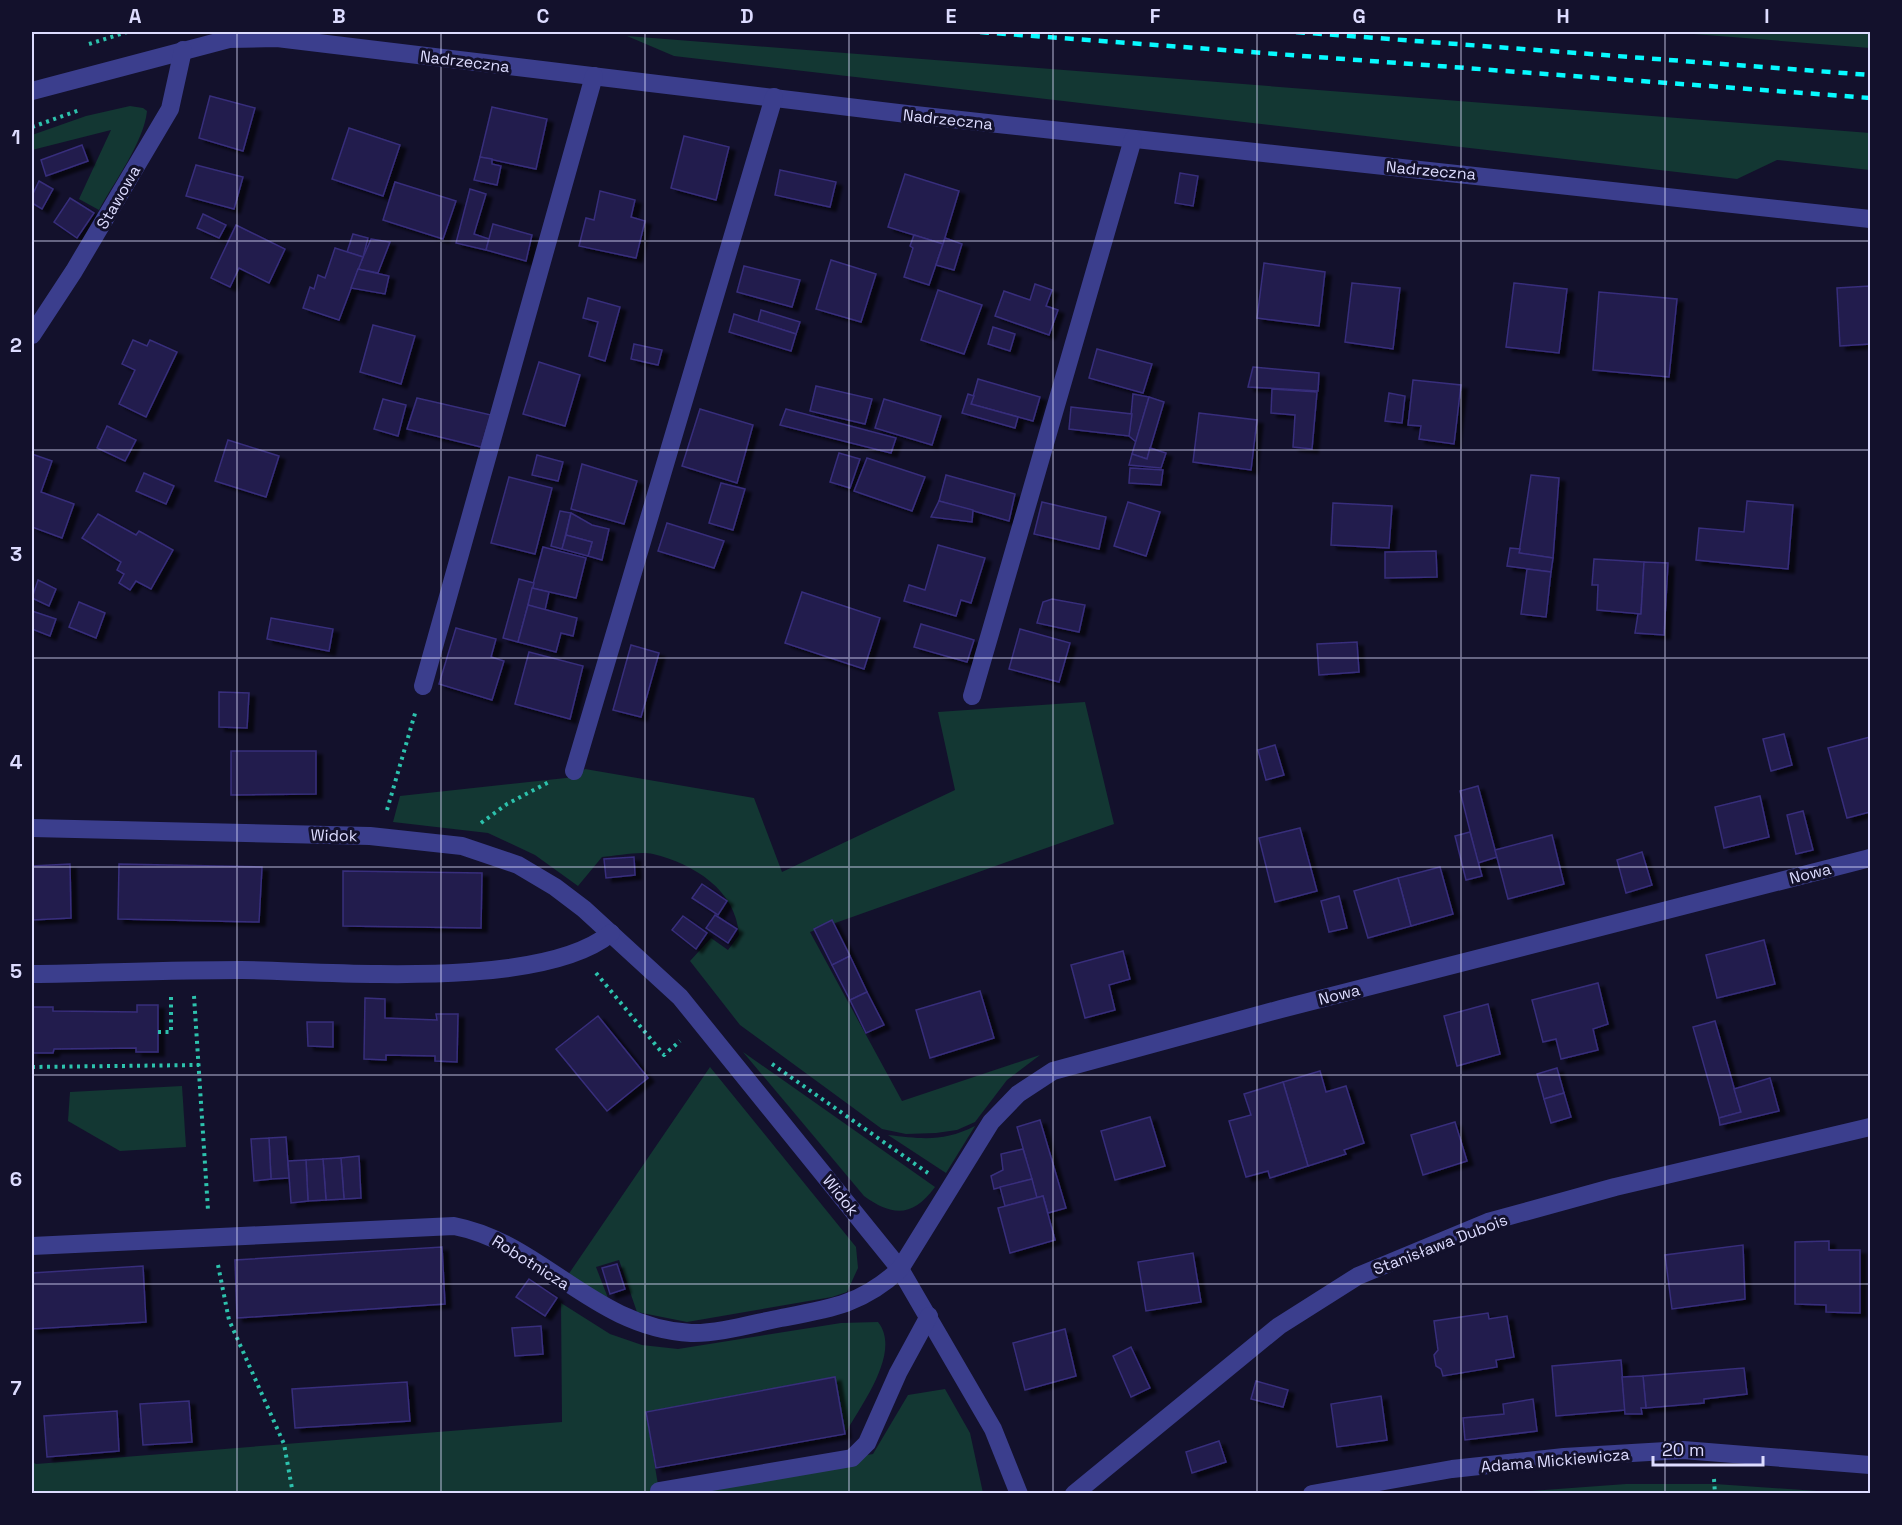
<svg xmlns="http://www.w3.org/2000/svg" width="1902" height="1525" font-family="'Space Grotesk',sans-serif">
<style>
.green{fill:#133733}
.building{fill:#221c4e;stroke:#372e7b;stroke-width:1.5;filter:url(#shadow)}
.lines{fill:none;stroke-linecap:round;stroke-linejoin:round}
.path{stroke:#2dc2ad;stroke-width:4;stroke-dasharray:3 4.5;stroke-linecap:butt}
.minor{stroke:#3b3e8d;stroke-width:18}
.rail{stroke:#08faff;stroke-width:4.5;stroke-dasharray:9 8;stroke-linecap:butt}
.grid{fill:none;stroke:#dddcff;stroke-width:1.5;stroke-opacity:0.55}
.labels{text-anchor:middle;stroke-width:6;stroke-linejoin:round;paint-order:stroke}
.street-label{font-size:16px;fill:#dddcff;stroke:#13112c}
.neatline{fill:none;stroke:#dddcff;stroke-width:2}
.grid-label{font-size:20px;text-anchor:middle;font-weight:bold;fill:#dddcff}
</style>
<defs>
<filter id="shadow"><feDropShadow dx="6" dy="4" stdDeviation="1.5" flood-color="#0009"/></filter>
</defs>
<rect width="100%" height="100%" fill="#13112c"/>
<g class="green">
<polygon points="1668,32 1870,32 1870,48"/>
<polygon points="627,36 1870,133 1870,170 1777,160 1737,179 674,56"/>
<path d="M130,106L143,108L147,111C144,142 114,182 99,210L79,199L111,130L32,150V135L86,116Z"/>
<path d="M1085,702L1114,824L810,932L902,1101L1040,1055L1007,1080L975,1122L957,1130L936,1133L906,1134L882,1129L740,1025L690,961L711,938L728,950L739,935C736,890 694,864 653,854C639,851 617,856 602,857L578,886L535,855L488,833L393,822L400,796L575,777L585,769L754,798L782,872L955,790L938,712Z"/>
<path d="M743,1052L935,1187C913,1217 893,1217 864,1196Z"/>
<polygon points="710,1067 856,1247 858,1268 847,1292 832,1297 687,1322 637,1312 619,1260 596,1267 608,1298 568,1275"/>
<polygon points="182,1086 186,1147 120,1151 68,1121 70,1092"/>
<path d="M975,1126L946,1173L888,1135C923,1139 943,1142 975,1126Z"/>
<path d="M561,1303L610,1334L642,1345L678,1349L841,1323L878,1322C902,1352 861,1405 845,1434L834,1377L646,1412L659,1491L873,1454L908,1395L945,1389L970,1433L983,1493L32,1494V1462L36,1464L562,1422Z"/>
<polygon points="1626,1484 1715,1484 1845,1493 1502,1493"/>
</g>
<g class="building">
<polygon points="210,96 255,108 243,151 199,138"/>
<polygon points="492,107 547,119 536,169 480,157"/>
<polygon points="349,128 400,145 383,196 332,179"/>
<polygon points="684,136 729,147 716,200 671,188"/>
<polygon points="82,145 88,161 46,176 41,160"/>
<polygon points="480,157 492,159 492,164 501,166 497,185 474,180"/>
<polygon points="196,165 243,177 234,209 186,196"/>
<polygon points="780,170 836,182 830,207 775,195"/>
<polygon points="1180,173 1198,176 1193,206 1175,203"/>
<polygon points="905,174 959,191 943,244 888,227"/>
<polygon points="39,181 53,189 42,209 32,203 32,196"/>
<polygon points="395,182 456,201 443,239 383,220"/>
<polygon points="470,189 486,194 474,234 489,239 486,250 456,243"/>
<polygon points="600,191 635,200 631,217 645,221 636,258 579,246 586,218 594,220"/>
<polygon points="70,198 94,213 77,238 54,222"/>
<polygon points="203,214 226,225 219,238 197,228"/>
<polygon points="493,224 532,235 526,261 486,250"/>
<polygon points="236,225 285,249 269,283 239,268 230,287 211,278"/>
<polygon points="353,234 368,238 363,257 347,252"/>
<polygon points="914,235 943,244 929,285 904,277 913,248 910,246"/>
<polygon points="945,238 962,244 954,270 936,265"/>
<polygon points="371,239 390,242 378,273 358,269"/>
<polygon points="335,248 363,257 339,320 303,308 310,287 314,289 318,275 325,278"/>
<polygon points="831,260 876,274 861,322 816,309"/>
<polygon points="1264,263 1325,272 1319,326 1257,318"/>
<polygon points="744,266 800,280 792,307 737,292"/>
<polygon points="358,269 389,276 385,294 351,288"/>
<polygon points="1352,283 1400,288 1393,349 1345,342"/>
<polygon points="1514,283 1567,289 1559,353 1506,347"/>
<polygon points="1035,284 1052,290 1046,306 1058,310 1049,335 995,316 1004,291 1030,300"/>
<polygon points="1870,286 1870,344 1840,346 1837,288"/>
<polygon points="938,290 982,305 964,354 921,340"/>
<polygon points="1599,292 1677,299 1669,377 1593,370"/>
<polygon points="588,298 620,307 605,361 589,356 598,322 583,318"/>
<polygon points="761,310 800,322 796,334 758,322"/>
<polygon points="734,314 796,334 791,351 729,332"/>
<polygon points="373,325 415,336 401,384 360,372"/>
<polygon points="993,327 1015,334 1010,351 988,344"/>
<polygon points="133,340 147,346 150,340 177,352 146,417 119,404 135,370 122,364"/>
<polygon points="634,344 662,350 658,365 631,359"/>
<polygon points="1097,349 1152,364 1143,393 1089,378"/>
<polygon points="539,362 580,375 565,426 523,414"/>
<polygon points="1253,367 1319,373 1318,391 1248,387"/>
<polygon points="978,379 1040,397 1033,421 971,404"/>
<polygon points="1413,380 1461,385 1454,444 1419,439 1421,426 1408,425"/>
<polygon points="816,386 872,399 865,424 810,411"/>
<polygon points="1272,389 1317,392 1312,449 1293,447 1295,415 1271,413"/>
<polygon points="1389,393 1405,396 1402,423 1385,421"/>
<polygon points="968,394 974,396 971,404 1018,417 1015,428 962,413"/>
<polygon points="1133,394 1149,397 1136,442 1129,436"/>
<polygon points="1149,397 1164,402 1147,459 1132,454"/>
<polygon points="417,398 491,415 481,447 407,429"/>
<polygon points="383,399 406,405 398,436 374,429"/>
<polygon points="884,399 941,416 932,445 875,428"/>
<polygon points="1071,407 1132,414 1129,436 1069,429"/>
<polygon points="700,409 753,425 737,483 682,466"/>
<polygon points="786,409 896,438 891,453 780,425"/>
<polygon points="1199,413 1257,420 1251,470 1193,462"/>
<polygon points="107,426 136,440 125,461 97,448"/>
<polygon points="228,440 279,456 266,497 215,481"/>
<polygon points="1150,448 1166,453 1161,468 1129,465 1132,454 1147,459"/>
<polygon points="839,453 860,459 850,488 830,482"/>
<polygon points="32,454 52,461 41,492 74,504 62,538 32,527"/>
<polygon points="537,455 563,462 558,481 532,475"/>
<polygon points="867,458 925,477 912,511 854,491"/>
<polygon points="582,464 637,481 624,524 571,509"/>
<polygon points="1130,468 1163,470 1161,485 1129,483"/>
<polygon points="144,473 174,486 166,504 136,491"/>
<polygon points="946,475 1015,494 1009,521 939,501"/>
<polygon points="1531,475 1559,478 1553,558 1519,553"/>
<polygon points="509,477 552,488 535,554 491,543"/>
<polygon points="721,483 745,489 733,530 709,523"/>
<polygon points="939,501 973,510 972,522 931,517"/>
<polygon points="1747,501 1793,505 1788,569 1696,560 1699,528 1744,532"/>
<polygon points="1042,502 1106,517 1099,549 1034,534"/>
<polygon points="1128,502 1160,512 1146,556 1114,546"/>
<polygon points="1333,503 1392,506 1389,548 1331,545"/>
<polygon points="560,511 571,513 562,549 551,546"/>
<polygon points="571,513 592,525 609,529 602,560 588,556 592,542 566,535"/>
<polygon points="98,514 136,535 139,531 173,550 151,589 136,581 130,590 119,583 124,574 117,570 121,562 82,538"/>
<polygon points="667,523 724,541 714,568 658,551"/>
<polygon points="566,535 592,542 588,556 562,549"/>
<polygon points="938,545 985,558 971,603 961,600 956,616 904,601 909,585 925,590"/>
<polygon points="543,547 586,558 576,598 532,588"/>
<polygon points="1510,548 1520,549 1519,553 1553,558 1551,572 1507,566"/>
<polygon points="1436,551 1437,577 1385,578 1385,552"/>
<polygon points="1594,559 1644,562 1641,614 1597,610 1598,585 1592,585"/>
<polygon points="1644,562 1668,563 1664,635 1635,633 1638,614 1641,614"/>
<polygon points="1527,569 1551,572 1546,617 1521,614"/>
<polygon points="519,579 534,583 518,642 503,638"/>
<polygon points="38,580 56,589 49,606 32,598"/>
<polygon points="532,588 549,592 545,610 528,605"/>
<polygon points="802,592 880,618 864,669 785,643"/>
<polygon points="1052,599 1085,605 1079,632 1037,623 1043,602"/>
<polygon points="79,602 105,613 96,638 69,627"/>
<polygon points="528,605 577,618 573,636 561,633 556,652 518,642"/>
<polygon points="32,611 56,619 50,636 32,629"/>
<polygon points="271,618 333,629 329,651 267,639"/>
<polygon points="921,624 974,640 967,662 914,647"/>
<polygon points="456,628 496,639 491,657 504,661 492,700 439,684"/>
<polygon points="1020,629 1070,643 1059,682 1009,669"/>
<polygon points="1357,642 1359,672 1319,675 1317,644"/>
<polygon points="631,645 659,653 641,717 613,710"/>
<polygon points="529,652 583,666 570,719 515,704"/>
<polygon points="219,692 249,693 247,728 219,727"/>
<polygon points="1784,734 1792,765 1771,771 1763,739"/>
<polygon points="1870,737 1870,812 1847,818 1828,748"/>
<polygon points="1275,745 1284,775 1266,780 1258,750"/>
<polygon points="231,751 316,751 316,794 231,795"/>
<polygon points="1478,786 1497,857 1478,863 1460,791"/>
<polygon points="1760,796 1769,837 1724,848 1715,807"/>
<polygon points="1803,811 1813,850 1796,854 1787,815"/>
<polygon points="1300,828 1317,891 1275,902 1259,838"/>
<polygon points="1470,832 1482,876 1466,880 1455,836"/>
<polygon points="1552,835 1564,884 1508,899 1495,850"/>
<polygon points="1642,852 1652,885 1626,893 1617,860"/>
<polygon points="634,857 635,875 606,878 604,859"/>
<polygon points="70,864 71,918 32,920 32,866"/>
<polygon points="119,864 262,867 259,922 118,919"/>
<polygon points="1440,867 1453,914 1411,926 1398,878"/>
<polygon points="343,871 482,873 481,928 343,926"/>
<polygon points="1398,878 1411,926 1368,938 1354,891"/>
<polygon points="702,884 727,901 718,915 692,898"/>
<polygon points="1339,896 1347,928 1329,932 1321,901"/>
<polygon points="715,915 737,929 728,943 706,928"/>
<polygon points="683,916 707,933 696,949 672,930"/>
<polygon points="832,920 850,956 832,965 814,929"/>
<polygon points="1764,940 1775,984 1717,998 1706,955"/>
<polygon points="1123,951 1130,979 1109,985 1115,1010 1085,1018 1071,965"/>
<polygon points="850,956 867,992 850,1000 832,965"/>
<polygon points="1598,983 1608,1024 1593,1029 1598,1050 1561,1059 1556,1039 1543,1042 1532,1000"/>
<polygon points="980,991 994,1038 930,1058 916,1010"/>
<polygon points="867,992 884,1025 866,1033 850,1000"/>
<polygon points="365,998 385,999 385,1018 437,1020 436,1014 458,1014 457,1062 435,1061 435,1056 386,1055 386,1060 364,1059"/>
<polygon points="1488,1004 1500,1054 1457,1066 1444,1016"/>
<polygon points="137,1005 158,1005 158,1052 136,1052 136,1048 54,1049 53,1053 32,1053 33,1007 53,1007 53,1011 137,1012"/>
<polygon points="598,1016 648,1078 607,1111 556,1049"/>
<polygon points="1715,1021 1741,1112 1719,1118 1693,1027"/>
<polygon points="307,1022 333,1022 333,1047 308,1046"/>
<polygon points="1557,1068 1564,1093 1544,1099 1537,1074"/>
<polygon points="1320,1071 1326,1092 1346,1086 1364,1143 1344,1150 1346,1154 1308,1166 1283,1082"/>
<polygon points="1770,1078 1779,1111 1720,1125 1719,1118 1741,1112 1734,1089"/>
<polygon points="1283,1082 1308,1166 1270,1178 1268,1171 1246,1177 1229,1121 1251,1115 1244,1094"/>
<polygon points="1564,1093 1571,1117 1551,1123 1544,1099"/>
<polygon points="1150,1117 1165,1166 1115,1180 1101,1131"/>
<polygon points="1040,1120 1066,1208 1048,1213 1043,1196 1037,1198 1017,1127"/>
<polygon points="1455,1122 1467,1161 1423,1175 1411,1135"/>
<polygon points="286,1137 289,1178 271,1179 269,1138"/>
<polygon points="269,1138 271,1179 254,1181 251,1139"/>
<polygon points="1023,1149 1032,1179 994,1189 991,1176 1003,1170 1001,1154"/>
<polygon points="359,1156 361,1198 344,1199 341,1158"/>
<polygon points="341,1158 344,1199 326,1200 323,1159"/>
<polygon points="323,1159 326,1200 308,1201 306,1160"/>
<polygon points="306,1160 308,1201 291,1203 288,1161"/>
<polygon points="1032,1179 1037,1198 1005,1206 1000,1187"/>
<polygon points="1043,1196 1055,1240 1010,1253 998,1208"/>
<polygon points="1829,1241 1829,1250 1860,1250 1860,1313 1826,1312 1826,1305 1795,1304 1795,1242"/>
<polygon points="1743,1245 1745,1299 1672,1309 1665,1255"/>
<polygon points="442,1247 445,1304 237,1318 235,1260"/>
<polygon points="1193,1253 1201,1302 1146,1311 1138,1262"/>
<polygon points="617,1264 625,1289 610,1294 602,1268"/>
<polygon points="143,1266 146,1322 32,1329 32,1273"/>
<polygon points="529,1279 557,1298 545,1316 516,1297"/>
<polygon points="1488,1313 1489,1319 1507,1316 1514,1357 1496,1360 1497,1367 1443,1376 1441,1369 1436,1366 1434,1355 1438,1350 1434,1321"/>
<polygon points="541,1326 543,1354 515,1356 512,1328"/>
<polygon points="1065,1329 1076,1376 1025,1390 1013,1343"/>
<polygon points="1131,1347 1150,1388 1131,1397 1113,1356"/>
<polygon points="1621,1360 1625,1410 1556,1416 1552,1366"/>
<polygon points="1744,1368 1747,1394 1704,1399 1704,1403 1646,1408 1643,1376"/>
<polygon points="1643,1376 1646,1408 1641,1408 1642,1414 1625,1414 1622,1377"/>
<polygon points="835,1377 845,1434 656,1468 646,1412"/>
<polygon points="1256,1381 1288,1390 1283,1407 1251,1399"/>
<polygon points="407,1382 410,1421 295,1428 292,1389"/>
<polygon points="1381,1396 1387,1440 1337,1447 1331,1404"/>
<polygon points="1533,1399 1537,1431 1465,1440 1463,1418 1504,1414 1503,1404"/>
<polygon points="189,1401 192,1442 143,1445 140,1404"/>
<polygon points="117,1411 119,1451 47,1457 44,1416"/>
<polygon points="1219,1441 1226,1462 1192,1473 1186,1452"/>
</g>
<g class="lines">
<g class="path">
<polyline points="89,44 127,32"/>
<polyline points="32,127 80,110"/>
<polyline points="387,810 416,710"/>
<polyline points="481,823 507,804 549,782"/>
<polyline points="596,973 664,1055 680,1041"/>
<polyline points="194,996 208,1210"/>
<polyline points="158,1032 171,1032 171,996"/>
<polyline points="772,1064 928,1173"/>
<polyline points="32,1067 199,1065"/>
<polyline points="218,1265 229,1320 284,1444 293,1494"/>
<polyline points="1714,1479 1715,1494"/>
</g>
<g class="minor">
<polyline points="32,91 229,39 277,38 915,115 1870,219"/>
<polyline points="32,335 74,271 170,109 183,50"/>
<polyline points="423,686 594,76"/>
<polyline points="972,696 1133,139"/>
<polyline points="574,771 774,97"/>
<polyline points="32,828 370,836 462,846 518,865 555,887 584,909 680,997 900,1269 993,1429 1019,1494"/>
<path d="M32,974C101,973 171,970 241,970C332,971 541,991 611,933"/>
<path d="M32,1246L454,1226C542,1243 594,1328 691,1333C718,1334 755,1323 781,1318C830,1309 863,1304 900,1269L991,1122L1018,1094L1053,1071L1281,1009L1870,858"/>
<polyline points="659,1491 852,1458 867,1443 898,1373 929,1316"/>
<polyline points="1074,1494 1279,1326 1358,1276 1488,1222 1615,1187 1870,1127"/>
<polyline points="1312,1494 1452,1469 1564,1457 1683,1450 1870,1465"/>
</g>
<g class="rail">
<polyline points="980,32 1870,98"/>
<polyline points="1296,32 1870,75"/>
</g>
</g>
<path class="grid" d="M237,32V1494M441,32V1494M645,32V1494M849,32V1494M1053,32V1494M1257,32V1494M1461,32V1494M1665,32V1494M32,241H1870M32,450H1870M32,658H1870M32,867H1870M32,1075H1870M32,1284H1870"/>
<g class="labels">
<g class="street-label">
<text transform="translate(465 61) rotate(7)" y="6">Nadrzeczna</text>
<text transform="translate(948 119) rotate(6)" y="6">Nadrzeczna</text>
<text transform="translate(1431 170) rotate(5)" y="6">Nadrzeczna</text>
<text transform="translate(118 197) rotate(-60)" y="6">Stawowa</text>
<text transform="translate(334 835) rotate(1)" y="6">Widok</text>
<text transform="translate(1810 873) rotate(-14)" y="6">Nowa</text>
<text transform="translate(1339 994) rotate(-14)" y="6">Nowa</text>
<text transform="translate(841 1195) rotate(51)" y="6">Widok</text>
<text transform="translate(1440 1244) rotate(-21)" y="6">Stanisława Dubois</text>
<text transform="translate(531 1262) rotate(32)" y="6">Robotnicza</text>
<text transform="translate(1555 1460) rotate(-5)" y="6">Adama Mickiewicza</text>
</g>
</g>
<rect width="1902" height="1525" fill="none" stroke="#13112c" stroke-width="66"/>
<path d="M1653 1456v9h110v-9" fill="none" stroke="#dddcff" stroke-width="3"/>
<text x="1662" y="1456" font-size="18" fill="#dddcff" stroke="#13112c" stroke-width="4.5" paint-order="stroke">20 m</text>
<rect x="33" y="33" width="1836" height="1459" class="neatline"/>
<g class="grid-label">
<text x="135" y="23">A</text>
<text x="339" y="23">B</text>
<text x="543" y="23">C</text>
<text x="747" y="23">D</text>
<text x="951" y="23">E</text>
<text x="1155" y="23">F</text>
<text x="1359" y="23">G</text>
<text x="1563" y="23">H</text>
<text x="1767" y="23">I</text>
<text x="16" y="144">1</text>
<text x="16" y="352">2</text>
<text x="16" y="561">3</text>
<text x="16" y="769">4</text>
<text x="16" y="978">5</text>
<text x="16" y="1186">6</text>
<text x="16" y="1395">7</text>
</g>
</svg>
